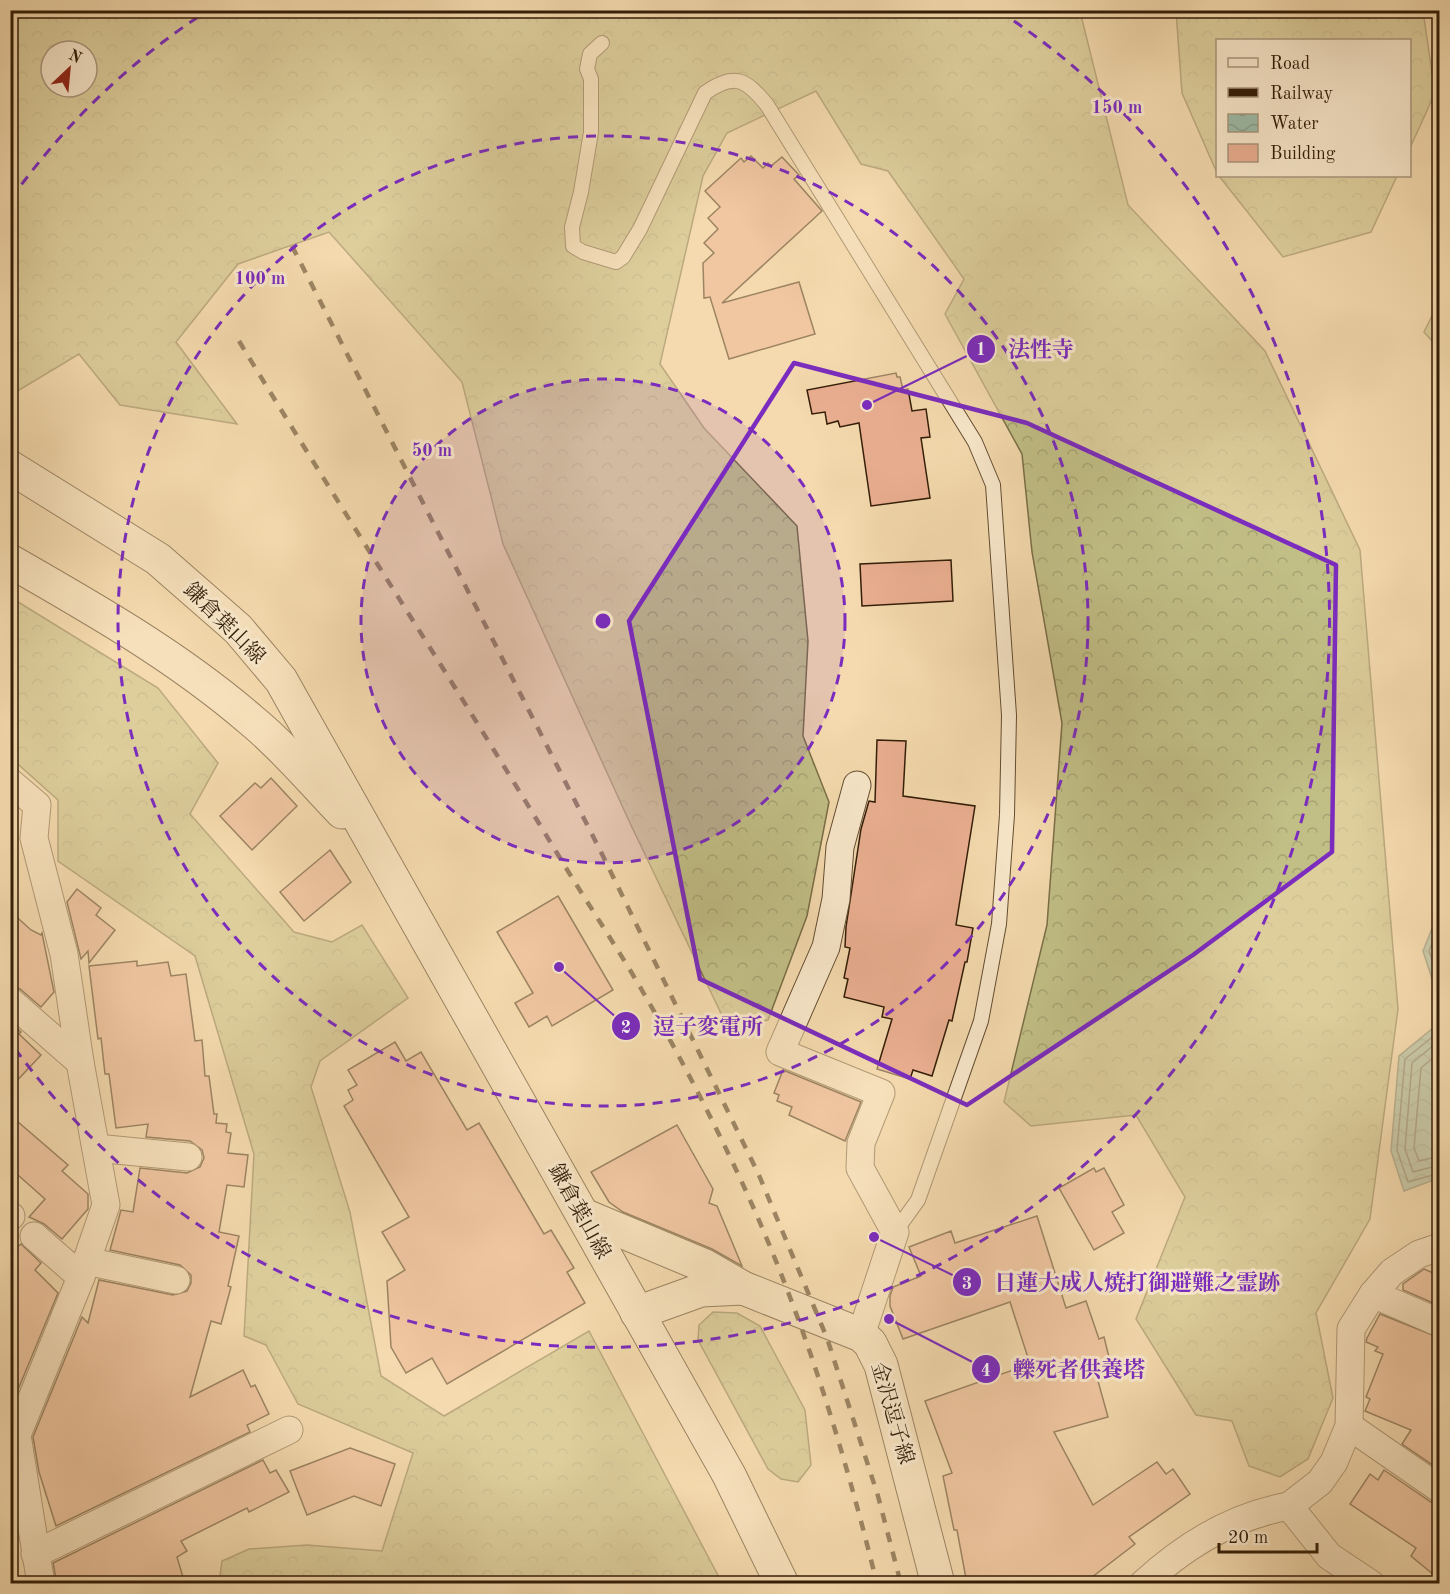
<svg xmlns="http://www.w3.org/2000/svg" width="1450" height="1594" font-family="'Old Standard TT','Noto Serif JP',serif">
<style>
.forest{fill:url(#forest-crowns);stroke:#7a6e46;stroke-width:1.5;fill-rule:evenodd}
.water{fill:url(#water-waves);stroke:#727c67;stroke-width:1.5}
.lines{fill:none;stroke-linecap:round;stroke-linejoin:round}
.shore{stroke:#686c57;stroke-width:1.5}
.building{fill:#eaaf91;stroke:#331d07;stroke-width:1.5}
.service-casing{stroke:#634c31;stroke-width:16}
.minor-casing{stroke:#634c31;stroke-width:29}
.secondary-casing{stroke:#331d07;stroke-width:35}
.service{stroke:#f8e7ca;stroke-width:14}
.minor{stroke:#f8e7ca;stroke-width:27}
.secondary{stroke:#f8e7ca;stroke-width:33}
.rail{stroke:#331d07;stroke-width:4.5;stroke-dasharray:10 10;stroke-linecap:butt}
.marked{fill:none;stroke:#7b2cbf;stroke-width:4.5;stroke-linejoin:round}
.ring{fill:none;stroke:#7b2cbf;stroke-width:3;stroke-dasharray:10 8}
.labels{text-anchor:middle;stroke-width:6;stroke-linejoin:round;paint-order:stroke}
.street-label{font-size:21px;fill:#331d07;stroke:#f8e7ca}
.centre{fill:#7b2cbf;stroke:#f8e7ca;stroke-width:3}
.ring-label{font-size:18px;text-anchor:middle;font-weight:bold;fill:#7b2cbf;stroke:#f8e7ca;stroke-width:6;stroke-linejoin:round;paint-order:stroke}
.leader{fill:none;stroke:#7b2cbf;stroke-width:2}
.callout-dot{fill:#7b2cbf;stroke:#f8e7ca;stroke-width:2}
.mark-label{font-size:18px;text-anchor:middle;font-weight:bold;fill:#fff}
.callout-label{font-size:22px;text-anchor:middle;font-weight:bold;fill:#7b2cbf;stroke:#f8e7ca;stroke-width:6;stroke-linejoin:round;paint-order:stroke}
</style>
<defs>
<pattern id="forest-crowns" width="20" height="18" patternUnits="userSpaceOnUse" patternTransform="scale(1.5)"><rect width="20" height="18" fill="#c1be86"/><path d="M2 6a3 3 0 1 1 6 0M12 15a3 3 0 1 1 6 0" fill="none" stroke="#a6a372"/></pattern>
<pattern id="water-waves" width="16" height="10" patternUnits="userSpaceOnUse" patternTransform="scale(1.5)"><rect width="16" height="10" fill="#9cbba7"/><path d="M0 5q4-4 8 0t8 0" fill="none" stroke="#87a08e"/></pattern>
</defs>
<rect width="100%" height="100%" fill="#f4daae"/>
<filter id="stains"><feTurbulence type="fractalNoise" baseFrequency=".00333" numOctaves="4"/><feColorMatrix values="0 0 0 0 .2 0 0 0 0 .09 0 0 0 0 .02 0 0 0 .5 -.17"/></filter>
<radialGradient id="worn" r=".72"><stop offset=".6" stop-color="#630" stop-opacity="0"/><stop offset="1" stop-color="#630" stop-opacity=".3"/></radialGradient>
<g class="forest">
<path d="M11,11H1080L1128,205L1265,351L1360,550L1398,1009L1370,1219L1316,1313L1333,1398L1308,1459L1280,1477L1249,1466L1232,1421L1196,1415L1136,1319L1185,1197L1136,1115L1031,1126L1004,1102L1047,925L1062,723L1032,552L1022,454L945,314L964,279L888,171L861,164L816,91L727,133L703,176L660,364L704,428L797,526L808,641L803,736L829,802L807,916L768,1020L728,1028L629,821L503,544L462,382L329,232L238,264L176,342L237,424L120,405L79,354L11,395ZM51,51H87V87H51Z"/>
<polygon points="1176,11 1423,11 1435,93 1410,148 1410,40 1218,40 1217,173 1182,93"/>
<polygon points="1219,176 1397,176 1371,232 1283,257"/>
<polygon points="1439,302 1439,349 1424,332"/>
<polygon points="10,597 158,688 218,763 190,814 294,932 332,942 362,925 408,998 320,1061 311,1087 350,1212 381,1376 444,1416 589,1331 722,1583 323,1584 318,1581 316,1584 219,1583 222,1561 249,1549 307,1545 382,1551 413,1453 298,1404 266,1345 244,1336 254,1154 195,956 58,861 58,800 11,758"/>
<polygon points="713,1312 737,1313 760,1326 805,1410 811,1465 798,1482 781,1479 768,1469 698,1340 699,1325"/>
</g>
<g class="water">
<polygon points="1439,911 1439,1000 1423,951"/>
<polygon points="1439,1023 1439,1178 1404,1191 1391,1151 1399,1056"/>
</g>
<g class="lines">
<g class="shore">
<polyline points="1440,923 1429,951 1440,981"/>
<polyline points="1440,1031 1405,1059 1397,1150 1408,1182 1440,1173"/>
<polyline points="1440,1040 1412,1063 1405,1149 1413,1172 1440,1165"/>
<polyline points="1440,1052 1421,1068 1414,1148 1419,1161 1440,1156"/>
</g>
</g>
<g class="building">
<polygon points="751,156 763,168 768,163 771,166 782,157 799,175 794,179 822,211 722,303 799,282 815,334 729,359 710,297 704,298 703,263 714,253 704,243 718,229 708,218 720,207 705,191 741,158 744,162"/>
<polygon points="896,373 897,377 900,377 903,390 908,389 912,411 926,409 930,437 921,438 930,498 871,506 859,423 840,427 838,421 827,424 825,412 812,414 807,390"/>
<polygon points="951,560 953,601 862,606 860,564"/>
<polygon points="877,740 906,741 903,796 975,806 956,925 973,928 967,962 965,962 952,1021 949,1020 932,1076 913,1070 910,1079 877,1069 892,1019 882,1017 884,1007 844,997 848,979 844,978 850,948 845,947 846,927 861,829 869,801 875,802"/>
<polygon points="271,778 297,806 252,850 220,816 255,783 261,788"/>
<polygon points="330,850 351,882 304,921 280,892"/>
<polygon points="77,889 101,908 96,915 115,930 89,963 88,951 81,959 67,902"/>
<polygon points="558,896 613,990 552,1026 547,1016 529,1027 515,1003 533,993 497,932"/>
<polygon points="10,911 31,930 41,935 42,933 54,992 41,1007 20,989 10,986"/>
<polygon points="137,961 137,966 168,962 171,976 186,974 195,1041 202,1040 205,1076 209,1076 214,1114 217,1114 216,1123 227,1124 226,1132 231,1133 228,1153 248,1155 244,1187 227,1185 219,1232 239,1236 228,1286 231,1287 221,1324 211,1321 190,1397 243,1370 251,1387 255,1385 269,1414 247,1425 250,1432 56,1526 39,1472 33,1437 82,1317 88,1323 99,1280 173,1295 187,1291 191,1283 191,1275 180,1265 110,1250 121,1210 133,1212 140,1168 187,1173 200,1167 204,1158 202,1150 190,1141 146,1137 148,1124 116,1128 109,1074 105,1074 101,1038 98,1039 89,966"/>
<polygon points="10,1022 21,1032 19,1034 41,1055 10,1088"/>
<polygon points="395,1042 406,1061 421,1052 467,1130 479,1123 544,1234 551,1230 574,1268 567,1272 585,1303 447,1384 432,1358 406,1373 391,1347 387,1281 405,1270 382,1232 409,1217 344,1106 353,1100 348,1090 357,1085 348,1070"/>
<polygon points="783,1070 861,1102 845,1141 789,1115 792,1107 777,1101 779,1095 774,1093"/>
<polygon points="10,1115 68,1165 62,1171 88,1194 88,1209 62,1239 44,1224 29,1217 45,1199 10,1168"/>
<polygon points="677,1125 713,1189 709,1203 717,1206 742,1266 712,1249 623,1212 609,1202 591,1172"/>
<polygon points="1094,1168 1096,1172 1104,1168 1124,1205 1112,1212 1124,1233 1094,1250 1059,1188"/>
<polygon points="1037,1216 1066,1308 1086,1301 1099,1339 1104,1337 1114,1377 1098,1381 1108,1417 1054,1432 1093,1505 1157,1462 1166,1474 1173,1469 1190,1494 1129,1537 1135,1544 1083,1584 967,1584 957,1530 954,1530 943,1476 952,1473 925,1401 1030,1364 1010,1302 903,1339 890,1306 890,1296 893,1287 921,1276 909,1247 951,1231 955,1243"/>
<polygon points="21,1244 41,1263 35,1270 58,1293 10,1409 10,1247 14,1250"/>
<polygon points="1424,1269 1440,1276 1440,1306 1403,1290 1403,1284"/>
<polygon points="1380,1314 1440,1338 1440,1470 1402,1444 1411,1430 1365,1411 1370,1399 1366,1397 1383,1354 1375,1351 1378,1347 1366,1342 1367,1338"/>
<polygon points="350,1448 395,1464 381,1506 354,1496 307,1515 290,1471"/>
<polygon points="263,1460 270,1473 276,1470 289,1492 249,1512 247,1508 181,1541 187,1551 177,1557 185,1584 57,1584 53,1563"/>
<polygon points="1384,1470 1431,1502 1440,1505 1440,1580 1411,1556 1416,1548 1350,1504 1370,1474 1378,1480"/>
</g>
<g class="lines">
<g class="service-casing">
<path id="service" d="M602,43L590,54L587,69L591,79V132L581,192L572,227L573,246L583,252L616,262L623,257L640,229L705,93C734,72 746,79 767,105L975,442L993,485L1009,715L1007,815L999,924L981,1021L918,1200L895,1232"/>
</g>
<g class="minor-casing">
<g id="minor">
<polyline points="10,782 37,805 34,838 64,954 80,1062 106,1205 81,1277 17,1435 41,1584"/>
<polyline points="857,785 840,847 836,899 826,947 780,1052 881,1093 861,1143 860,1168 895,1232 861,1335"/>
<polyline points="10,1001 80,1062"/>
<polyline points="96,1148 188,1157"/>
<polyline points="10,1216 11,1216"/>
<polyline points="34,1236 81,1277"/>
<polyline points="86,1261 176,1280"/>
<polyline points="1373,1294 1440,1323"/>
<polyline points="1349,1426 1440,1489"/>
<polyline points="1289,1506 1320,1482 1334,1462 1349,1426 1351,1329 1373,1294 1392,1272 1419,1254 1440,1247"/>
<polyline points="35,1554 289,1430"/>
<path d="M1143,1584C1185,1545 1232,1516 1289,1506L1329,1556L1371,1584"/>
</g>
</g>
<g class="secondary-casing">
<g id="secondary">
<polyline points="10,467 158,559 238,629 281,680 729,1475 782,1584"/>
<path d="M10,561C94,609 178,657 251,720C284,747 312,781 342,812"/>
<polyline points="583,1215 705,1266 743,1288 861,1335 870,1343 881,1365 938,1584"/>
<polyline points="637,1313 701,1290 743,1288"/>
</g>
</g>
<use href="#service" class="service"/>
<use href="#minor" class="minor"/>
<use href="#secondary" class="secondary"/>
<g class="rail">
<polyline points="292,246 599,848 758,1173 827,1338 878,1496 901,1584"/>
<path d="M239,341C345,516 457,687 563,863C585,899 608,934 630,970C670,1037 706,1106 739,1176C800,1306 843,1445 877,1584"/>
</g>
</g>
<path d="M0 0H1450V1594H0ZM794,363L1027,423L1336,565L1332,852L1193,955L967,1105L700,979L629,621Z" fill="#f4daae" fill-opacity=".55" fill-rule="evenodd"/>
<path class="marked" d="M794,363L1027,423L1336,565L1332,852L1193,955L967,1105L700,979L629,621Z"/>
<circle cx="603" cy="621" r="242" fill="#7b2cbf" fill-opacity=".12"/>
<g class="ring">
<circle cx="603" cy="621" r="242"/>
<circle cx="603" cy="621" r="485"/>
<path d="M11 199A727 727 0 0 1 207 11M999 11A727 727 0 1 1 11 1043"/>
</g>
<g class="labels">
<g class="street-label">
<text transform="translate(225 623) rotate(45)" y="7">鎌倉葉山線</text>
<text transform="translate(580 1211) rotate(61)" y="7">鎌倉葉山線</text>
<text transform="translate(893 1413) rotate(74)" y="7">金沢逗子線</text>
</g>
</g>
<circle cx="603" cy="621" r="9" class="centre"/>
<g class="ring-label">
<text x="1117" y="113">150 m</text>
<text x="260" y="284">100 m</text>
<text x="432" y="456">50 m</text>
</g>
<path class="leader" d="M867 405L981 349M559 967L626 1026M874 1237L967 1282M889 1319L986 1369"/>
<g class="callout-dot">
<circle cx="867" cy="405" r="6"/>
<circle cx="559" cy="967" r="6"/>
<circle cx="874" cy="1237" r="6"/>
<circle cx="889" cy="1319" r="6"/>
<circle cx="981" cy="349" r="15"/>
<circle cx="626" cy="1026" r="15"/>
<circle cx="967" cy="1282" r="15"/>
<circle cx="986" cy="1369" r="15"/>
</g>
<g class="mark-label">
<text x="981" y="355">1</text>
<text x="626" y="1033">2</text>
<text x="967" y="1289">3</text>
<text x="986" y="1376">4</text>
</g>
<g class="callout-label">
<text x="1041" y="357">法性寺</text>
<text x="708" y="1034">逗子変電所</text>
<text x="1137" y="1290">日蓮大成人焼打御避難之霊跡</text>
<text x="1079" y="1377">轢死者供養塔</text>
</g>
<rect width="1450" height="1594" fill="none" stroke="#f4daae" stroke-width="36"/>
<rect x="12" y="12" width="1426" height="1570" fill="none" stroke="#331d07" stroke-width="3"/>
<rect x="18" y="18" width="1414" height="1558" fill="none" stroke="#331d07" stroke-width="1.5"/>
<rect x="1216" y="39" width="195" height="138" fill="#f8e7ca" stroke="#a9967c" stroke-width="1.5"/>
<rect x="1228" y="58" width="30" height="9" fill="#f8e7ca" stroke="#a9967c" stroke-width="1.5"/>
<text x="1270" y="69" font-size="18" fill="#331d07">Road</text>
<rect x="1228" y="88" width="30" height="9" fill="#331d07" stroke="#a9967c" stroke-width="1.5"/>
<text x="1270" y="99" font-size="18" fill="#331d07">Railway</text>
<rect x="1228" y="114" width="30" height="18" fill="url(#water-waves)" stroke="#a9967c" stroke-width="1.5"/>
<text x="1270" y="129" font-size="18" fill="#331d07">Water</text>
<rect x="1228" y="144" width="30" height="18" fill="#eaaf91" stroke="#a9967c" stroke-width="1.5"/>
<text x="1270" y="159" font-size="18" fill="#331d07">Building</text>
<g transform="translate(69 69) rotate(26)"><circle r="28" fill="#f8e7ca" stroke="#a9967c" stroke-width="1.5"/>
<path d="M0-4.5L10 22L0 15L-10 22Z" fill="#8f2418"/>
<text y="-9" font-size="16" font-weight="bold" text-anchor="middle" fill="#331d07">N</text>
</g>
<path d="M1219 1543v9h98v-9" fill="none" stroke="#331d07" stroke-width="3"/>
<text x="1228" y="1543" font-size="18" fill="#331d07" stroke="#f8e7ca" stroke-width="4.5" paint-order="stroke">20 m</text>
<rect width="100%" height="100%" filter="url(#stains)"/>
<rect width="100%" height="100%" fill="url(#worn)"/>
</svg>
